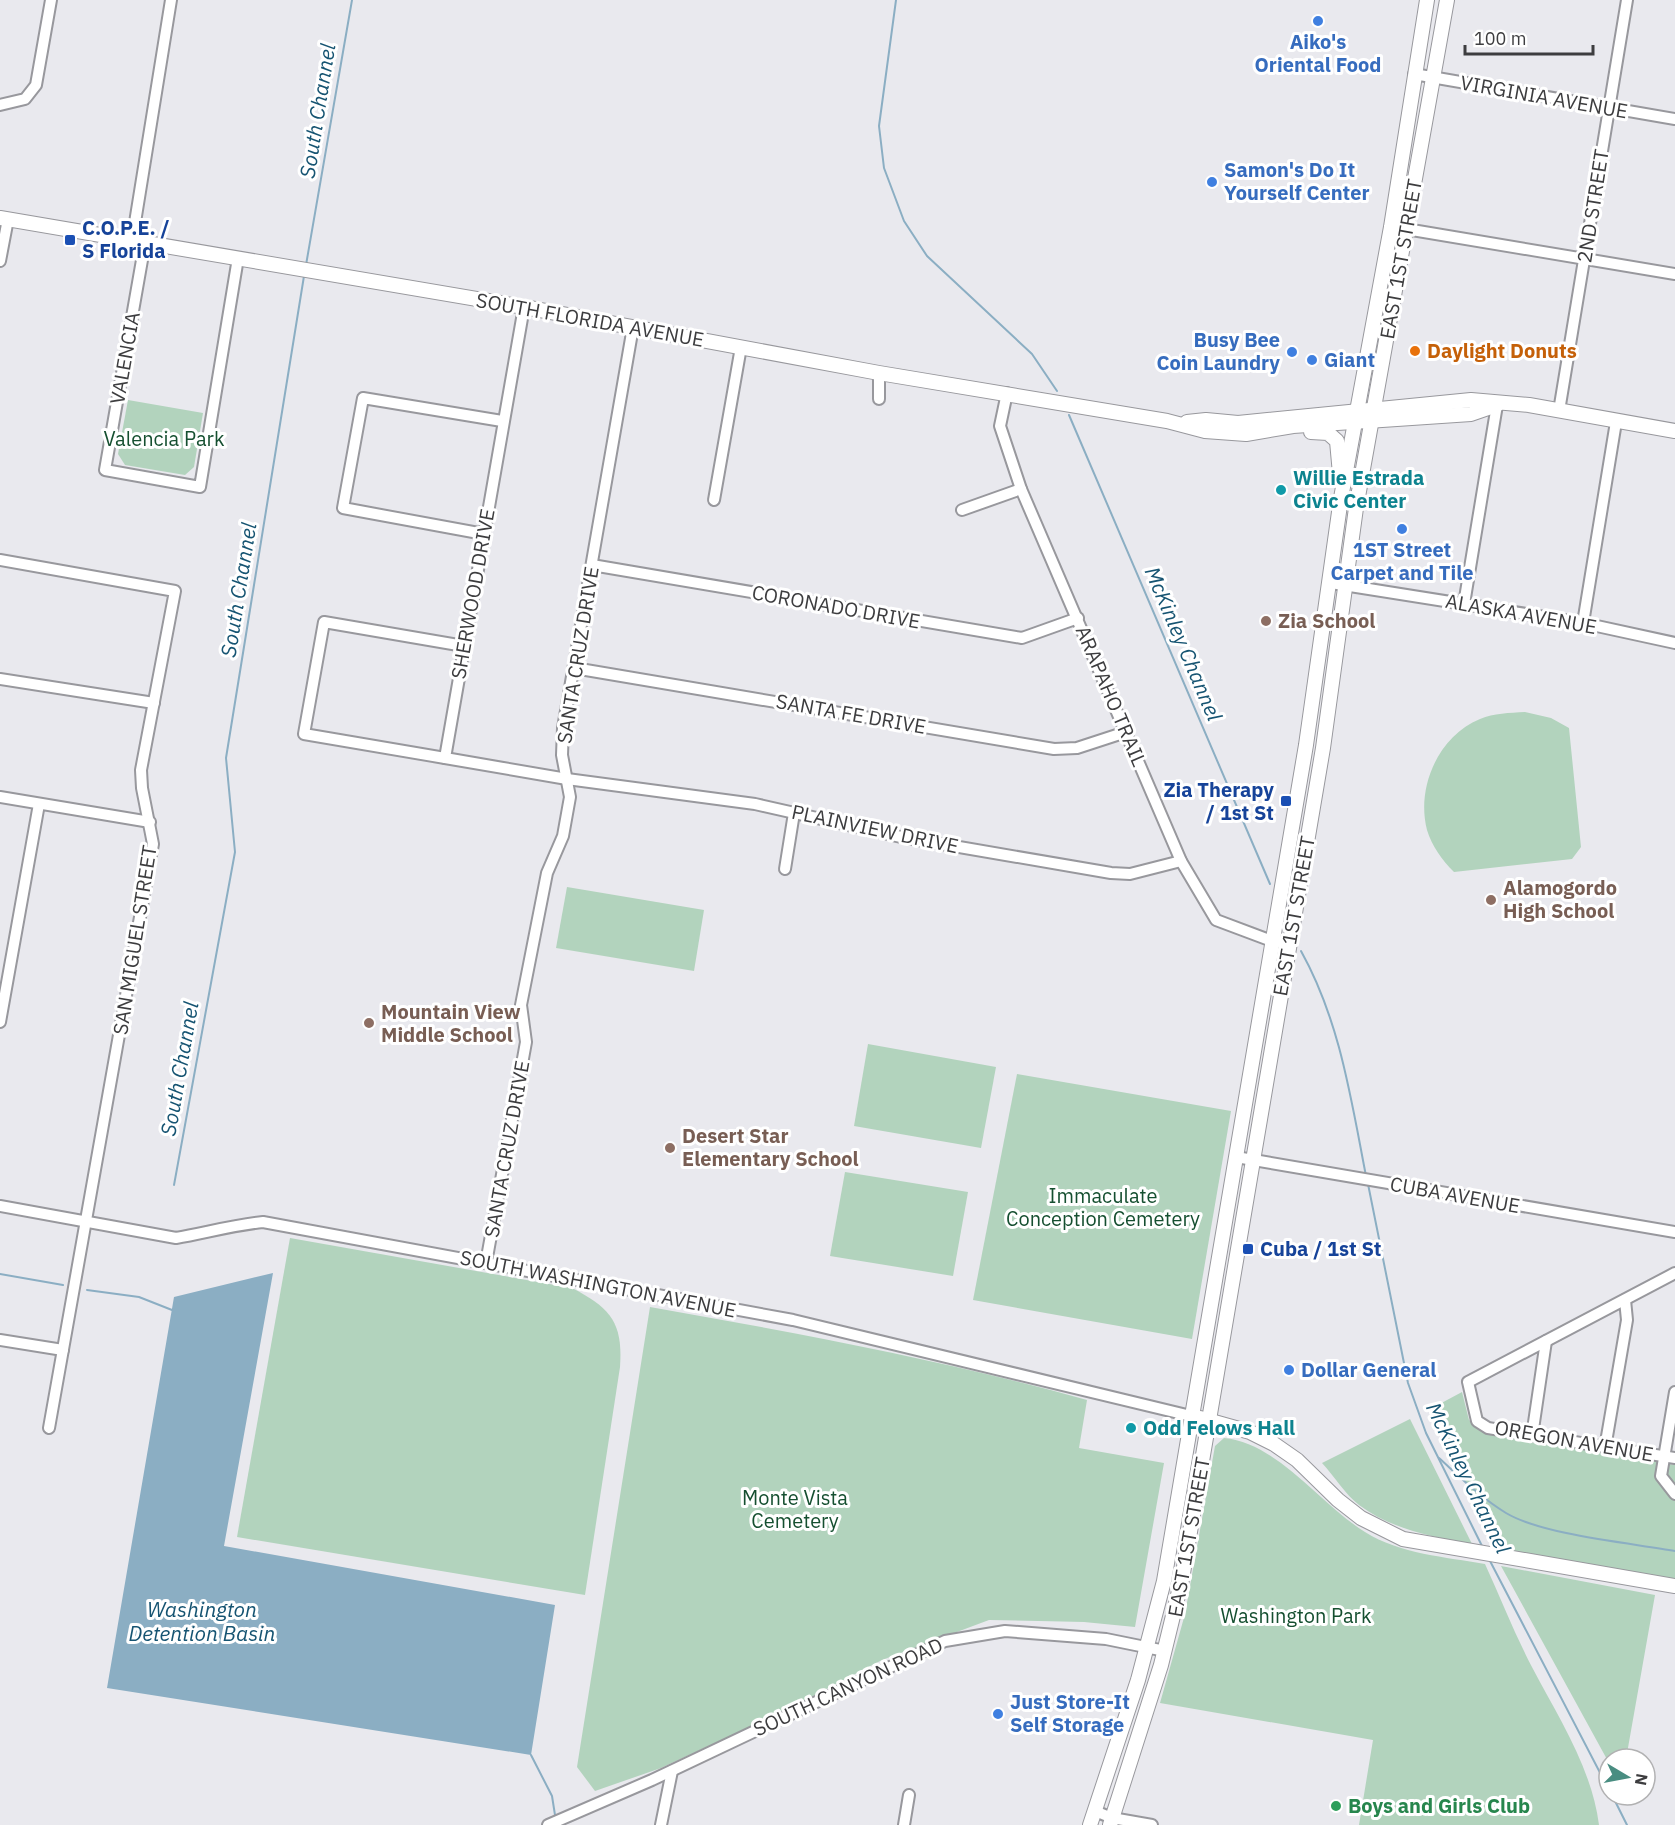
<svg xmlns="http://www.w3.org/2000/svg" width="1675" height="1825" font-family="'IBM Plex Sans',sans-serif">
<style>
.green{fill:#b2d3bd}
.water{fill:#8baec3}
.lines{fill:none;stroke-linecap:round;stroke-linejoin:round}
.stream{stroke:#8baec3;stroke-width:2}
.minor-casing{stroke:#98989d;stroke-width:14}
.major-casing{stroke:#98989d;stroke-width:16}
.minor{stroke:#fff;stroke-width:10}
.major{stroke:#fff;stroke-width:14}
.shop-dot{fill:#3f7fe0;stroke:#fff;stroke-width:2}
.transit-dot{fill:#1a4fb4;stroke:#fff;stroke-width:2}
.food-dot{fill:#e8710a;stroke:#fff;stroke-width:2}
.culture-dot{fill:#0f9aa8;stroke:#fff;stroke-width:2}
.education-dot{fill:#8d6e63;stroke:#fff;stroke-width:2}
.leisure-dot{fill:#2e9e5b;stroke:#fff;stroke-width:2}
.labels{text-anchor:middle;stroke-width:6;stroke-linejoin:round;paint-order:stroke}
.shop-label{font-size:20px;font-weight:bold;fill:#366cbe;stroke:#fff;text-anchor:start}
.street-label{font-size:20px;fill:#3d3d3f;stroke:#fff}
.transit-label{font-size:20px;font-weight:bold;fill:#164399;stroke:#fff;text-anchor:start}
.food-label{font-size:20px;font-weight:bold;fill:#c56008;stroke:#fff;text-anchor:start}
.park-label{font-size:20px;fill:#154f30;stroke:#fff}
.culture-label{font-size:20px;font-weight:bold;fill:#0d838f;stroke:#fff;text-anchor:start}
.education-label{font-size:20px;font-weight:bold;fill:#785e54;stroke:#fff;text-anchor:start}
.leisure-label{font-size:20px;font-weight:bold;fill:#27864d;stroke:#fff;text-anchor:start}
.water-label{font-size:21px;font-style:italic;fill:#165472;stroke:#fff}
</style>
<rect width="100%" height="100%" fill="#e9e9ee"/>
<g class="green">
<polygon points="128,400 203,413 194,467 185,475 125,465 118,454"/>
<path d="M1525,712L1551,718L1569,728L1581,847L1572,859L1454,872C1442,860 1432,846 1427,830C1416,788 1438,736 1480,719C1494,713 1509,713 1525,712Z"/>
<polygon points="567,887 704,910 694,971 556,948"/>
<polygon points="868,1044 996,1067 981,1148 854,1126"/>
<polygon points="1017,1074 1231,1111 1192,1339 973,1300"/>
<polygon points="845,1172 968,1192 953,1276 830,1256"/>
<path d="M290,1238L572,1288C611,1308 623,1323 620,1367L585,1595L237,1537Z"/>
<path d="M650,1307C797,1333 943,1360 1087,1400L1079,1448L1164,1463L1135,1627L1084,1622L989,1620L882,1660L788,1709L661,1768L595,1791L577,1767Z"/>
<polygon points="1462,1392 1469,1420 1487,1433 1675,1465 1675,1580 1493,1548 1434,1407"/>
<path d="M1410,1419L1472,1544C1432,1537 1391,1529 1359,1505C1345,1494 1334,1476 1322,1463Z"/>
<path d="M1224,1438C1278,1443 1321,1505 1365,1532C1400,1554 1446,1557 1485,1564C1501,1599 1515,1635 1533,1669C1559,1718 1592,1769 1599,1825H1359L1373,1740L1160,1703L1185,1614L1215,1446Z"/>
<polygon points="1501,1566 1655,1595 1626,1759 1609,1759 1609,1763"/>
</g>
<polygon class="water" points="273,1273 224,1546 555,1605 531,1755 107,1688 174,1297"/>
<g class="lines">
<g class="stream">
<polyline points="896,0 879,126 884,168 904,221 927,256 1032,354 1057,391"/>
<polyline points="306,265 352,0"/>
<polyline points="1069,415 1270,884"/>
<path d="M1301,951C1340,1021 1351,1099 1366,1176"/>
<polyline points="1368,1184 1408,1383 1426,1433 1483,1548"/>
<polyline points="174,1185 235,852 226,758 304,276"/>
<polyline points="0,1274 63,1285"/>
<polyline points="87,1290 139,1297 172,1310"/>
<path d="M1439,1458C1460,1477 1481,1498 1506,1513C1543,1535 1630,1543 1675,1551"/>
<polyline points="1490,1561 1609,1790"/>
<polyline points="531,1755 552,1796 555,1815"/>
<polyline points="1612,1795 1627,1825"/>
</g>
<g class="minor-casing">
<g id="minor">
<polyline points="1414,74 1675,119"/>
<polyline points="0,105 25,99 36,85 51,0"/>
<polyline points="1400,228 1675,274"/>
<polyline points="132,241 171,0"/>
<polyline points="145,243 105,470 200,487 238,258"/>
<polyline points="0,261 8,219"/>
<polyline points="524,307 445,758 567,779 755,804 901,837 1111,873 1130,874 1181,861"/>
<polyline points="1007,393 1000,426 1021,489 1181,861 1216,920 1272,941 1289,943"/>
<polyline points="879,399 879,373"/>
<polyline points="1559,411 1627,0"/>
<polyline points="714,500 741,347"/>
<polyline points="962,510 1021,489"/>
<polyline points="484,534 343,508 363,398 502,421"/>
<polyline points="0,560 175,591 141,770 142,788 153,844 49,1428"/>
<polyline points="592,565 1022,638 1078,618"/>
<polyline points="1331,583 1583,623 1675,643"/>
<polyline points="1464,604 1497,405"/>
<polyline points="1583,623 1616,422"/>
<polyline points="574,668 1054,749 1077,748 1126,732"/>
<polyline points="0,679 154,703"/>
<polyline points="445,758 304,734 324,622 464,646"/>
<polyline points="0,797 150,822"/>
<polyline points="785,869 794,813"/>
<polyline points="0,1022 39,804"/>
<polyline points="1236,1157 1675,1232"/>
<path d="M0,1206L176,1238C205,1233 233,1225 263,1222L793,1320L1191,1416"/>
<polyline points="486,1263 526,1042 521,1005 547,873 563,836 570,797 562,755 563,728 633,327"/>
<polyline points="1675,1273 1468,1382 1477,1421 1488,1428 1675,1458"/>
<polyline points="0,1340 63,1350"/>
<polyline points="1675,1392 1661,1476 1675,1494"/>
<polyline points="1532,1436 1546,1341"/>
<polyline points="1605,1448 1627,1320 1625,1300"/>
<polyline points="1095,1811 1112,1818 1152,1825"/>
<polyline points="548,1825 652,1780 945,1641 1005,1631 1106,1639 1165,1651"/>
<polyline points="661,1825 672,1771"/>
<polyline points="904,1825 909,1795"/>
</g>
</g>
<g class="major-casing">
<g id="major">
<polyline points="0,218 524,307 879,373 1167,421 1205,431 1246,434 1293,426 1471,414 1497,405"/>
<polyline points="1187,422 1206,420 1238,423 1471,400 1529,405 1675,431"/>
<polyline points="1311,432 1328,433 1337,441 1340,474"/>
<polyline points="1200,1418 1250,1432 1274,1444 1297,1460 1338,1500 1361,1518 1403,1539 1675,1586"/>
<polyline points="1090,1825 1138,1680 1164,1581 1306,745 1341,498 1391,227 1427,0"/>
<polyline points="1110,1825 1161,1665 1182,1579 1323,748 1356,508 1447,0"/>
</g>
</g>
<use href="#minor" class="minor"/>
<use href="#major" class="major"/>
</g>
<g class="shop-dot">
<circle cx="1318" cy="21" r="6"/>
<circle cx="1212" cy="182" r="6"/>
<circle cx="1292" cy="352" r="6"/>
<circle cx="1312" cy="360" r="6"/>
<circle cx="1402" cy="529" r="6"/>
<circle cx="1289" cy="1370" r="6"/>
<circle cx="998" cy="1714" r="6"/>
</g>
<g class="transit-dot">
<rect x="64" y="234" width="12" height="12" rx="3"/>
<rect x="1280" y="795" width="12" height="12" rx="3"/>
<rect x="1242" y="1243" width="12" height="12" rx="3"/>
</g>
<circle class="food-dot" cx="1415" cy="351" r="6"/>
<g class="culture-dot">
<circle cx="1281" cy="490" r="6"/>
<circle cx="1131" cy="1428" r="6"/>
</g>
<g class="education-dot">
<circle cx="1266" cy="621" r="6"/>
<circle cx="1491" cy="900" r="6"/>
<circle cx="369" cy="1023" r="6"/>
<circle cx="670" cy="1148" r="6"/>
</g>
<circle class="leisure-dot" cx="1336" cy="1806" r="6"/>
<g class="labels">
<g class="shop-label">
<text x="1318" y="49" text-anchor="middle">Aiko's<tspan x="1318" dy="23">Oriental Food</tspan></text>
<text x="1224" y="177">Samon's Do It<tspan x="1224" dy="23">Yourself Center</tspan></text>
<text x="1280" y="347" text-anchor="end">Busy Bee<tspan x="1280" dy="23">Coin Laundry</tspan></text>
<text x="1324" y="367">Giant</text>
<text x="1402" y="557" text-anchor="middle">1ST Street<tspan x="1402" dy="23">Carpet and Tile</tspan></text>
<text x="1301" y="1377">Dollar General</text>
<text x="1010" y="1709">Just Store-It<tspan x="1010" dy="23">Self Storage</tspan></text>
</g>
<g class="street-label">
<text transform="translate(1544 97) rotate(10)" y="7">VIRGINIA AVENUE</text>
<text transform="translate(1593 206) rotate(-81)" y="7">2ND STREET</text>
<text transform="translate(1401 259) rotate(-80)" y="7">EAST 1ST STREET</text>
<text transform="translate(590 320) rotate(10)" y="7">SOUTH FLORIDA AVENUE</text>
<text transform="translate(125 358) rotate(-80)" y="7">VALENCIA</text>
<text transform="translate(473 594) rotate(-80)" y="7">SHERWOOD DRIVE</text>
<text transform="translate(836 607) rotate(10)" y="7">CORONADO DRIVE</text>
<text transform="translate(1521 614) rotate(10)" y="7">ALASKA AVENUE</text>
<text transform="translate(578 655) rotate(-81)" y="7">SANTA CRUZ DRIVE</text>
<text transform="translate(1111 696) rotate(67)" y="7">ARAPAHO TRAIL</text>
<text transform="translate(851 714) rotate(10)" y="7">SANTA FE DRIVE</text>
<text transform="translate(875 829) rotate(12)" y="7">PLAINVIEW DRIVE</text>
<text transform="translate(1294 916) rotate(-80)" y="7">EAST 1ST STREET</text>
<text transform="translate(135 940) rotate(-81)" y="7">SAN MIGUEL STREET</text>
<text transform="translate(507 1149) rotate(-80)" y="7">SANTA CRUZ DRIVE</text>
<text transform="translate(1455 1195) rotate(10)" y="7">CUBA AVENUE</text>
<text transform="translate(598 1284) rotate(11)" y="7">SOUTH WASHINGTON AVENUE</text>
<text transform="translate(1574 1441) rotate(10)" y="7">OREGON AVENUE</text>
<text transform="translate(1189 1537) rotate(-80)" y="7">EAST 1ST STREET</text>
<text transform="translate(848 1687) rotate(-25)" y="7">SOUTH CANYON ROAD</text>
</g>
<g class="transit-label">
<text x="82" y="235">C.O.P.E. /<tspan x="82" dy="23">S Florida</tspan></text>
<text x="1274" y="797" text-anchor="end">Zia Therapy<tspan x="1274" dy="23">/ 1st St</tspan></text>
<text x="1260" y="1256">Cuba / 1st St</text>
</g>
<g class="food-label">
<text x="1427" y="358">Daylight Donuts</text>
</g>
<g class="park-label">
<text x="164" y="446">Valencia Park</text>
<text x="1103" y="1203">Immaculate<tspan x="1103" dy="23">Conception Cemetery</tspan></text>
<text x="795" y="1505">Monte Vista<tspan x="795" dy="23">Cemetery</tspan></text>
<text x="1296" y="1623">Washington Park</text>
</g>
<g class="culture-label">
<text x="1293" y="485">Willie Estrada<tspan x="1293" dy="23">Civic Center</tspan></text>
<text x="1143" y="1435">Odd Felows Hall</text>
</g>
<g class="education-label">
<text x="1278" y="628">Zia School</text>
<text x="1503" y="895">Alamogordo<tspan x="1503" dy="23">High School</tspan></text>
<text x="381" y="1019">Mountain View<tspan x="381" dy="23">Middle School</tspan></text>
<text x="682" y="1143">Desert Star<tspan x="682" dy="23">Elementary School</tspan></text>
</g>
<g class="leisure-label">
<text x="1348" y="1813">Boys and Girls Club</text>
</g>
<g class="water-label">
<text transform="translate(318 111) rotate(-81)" y="7">South Channel</text>
<text transform="translate(239 590) rotate(-81)" y="7">South Channel</text>
<text transform="translate(1183 644) rotate(67)" y="7">McKinley Channel</text>
<text transform="translate(180 1069) rotate(-80)" y="7">South Channel</text>
<text transform="translate(1468 1478) rotate(64)" y="7">McKinley Channel</text>
<text x="202" y="1617">Washington<tspan x="202" dy="24">Detention Basin</tspan></text>
</g>
</g>
<g transform="translate(1627 1777) rotate(100)"><circle r="28" fill="#ffffff" stroke="#b1b1b2" stroke-width="1.5"/>
<path d="M0-4.5L10 22L0 15L-10 22Z" fill="#498d81"/>
<text y="-9" font-size="16" font-weight="bold" text-anchor="middle" fill="#3d3d3f">N</text>
</g>
<path d="M1465 45v9h128v-9" fill="none" stroke="#3d3d3f" stroke-width="3"/>
<text x="1474" y="45" font-size="18" fill="#3d3d3f" stroke="#ffffff" stroke-width="4.5" paint-order="stroke">100 m</text>
</svg>
